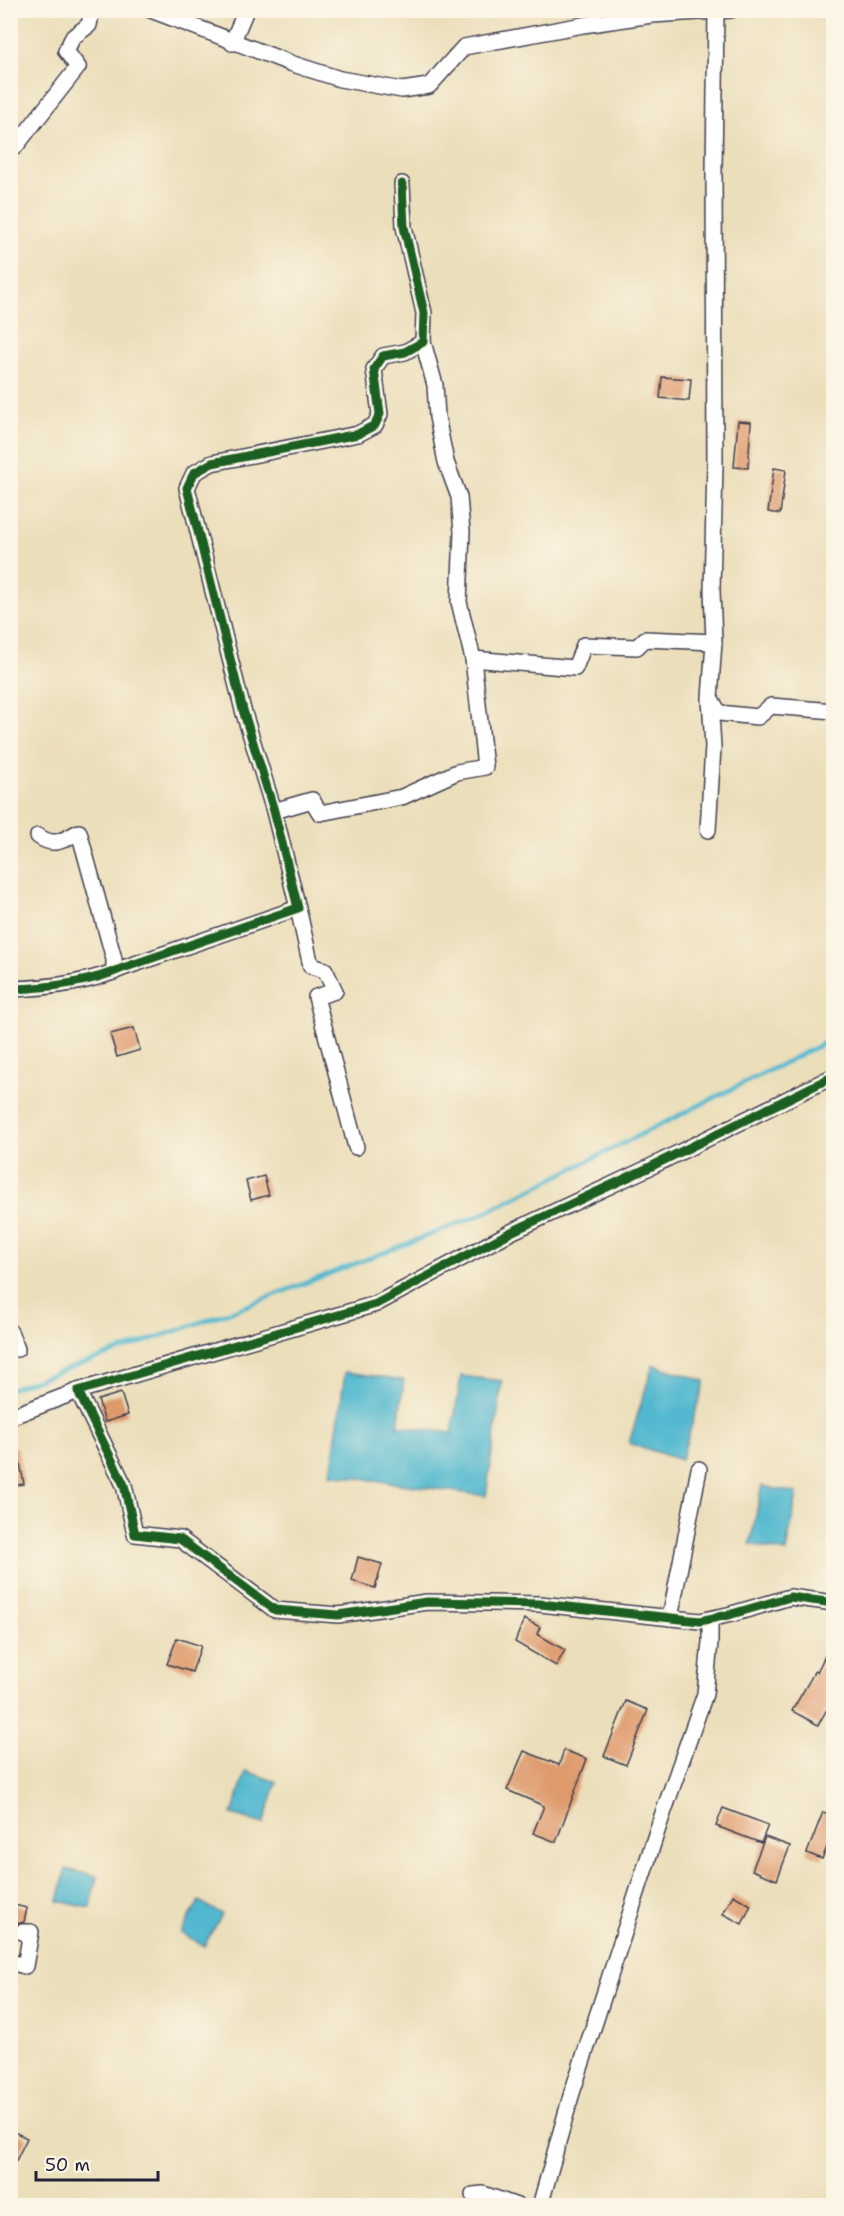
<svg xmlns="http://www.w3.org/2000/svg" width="844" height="2216" font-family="'Shantell Sans',sans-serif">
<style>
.water{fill:#51b8cf;stroke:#3a6d85;stroke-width:1.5}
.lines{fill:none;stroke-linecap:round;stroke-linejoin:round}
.stream{stroke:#51b8cf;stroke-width:4.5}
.building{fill:#de9a6c}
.minor-casing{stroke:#403e4e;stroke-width:18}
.minor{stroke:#fff;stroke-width:15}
.cycleway-casing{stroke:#fcf5e5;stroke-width:13}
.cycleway{stroke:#1b5e20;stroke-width:9}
</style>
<rect width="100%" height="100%" fill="#fcf5e5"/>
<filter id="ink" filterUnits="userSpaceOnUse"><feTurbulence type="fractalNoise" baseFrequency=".0167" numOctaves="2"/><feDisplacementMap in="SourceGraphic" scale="12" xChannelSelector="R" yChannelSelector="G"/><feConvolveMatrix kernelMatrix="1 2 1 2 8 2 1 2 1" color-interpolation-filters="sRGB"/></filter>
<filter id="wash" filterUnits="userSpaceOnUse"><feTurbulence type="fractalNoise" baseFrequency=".008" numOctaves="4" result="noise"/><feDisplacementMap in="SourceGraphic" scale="24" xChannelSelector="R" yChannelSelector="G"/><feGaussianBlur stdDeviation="1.35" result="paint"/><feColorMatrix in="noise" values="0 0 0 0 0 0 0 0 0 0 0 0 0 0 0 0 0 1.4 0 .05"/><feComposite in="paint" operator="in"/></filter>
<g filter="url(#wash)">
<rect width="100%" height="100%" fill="#ebdeba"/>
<g class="water">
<polygon points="653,1365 705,1381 681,1460 629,1443"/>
<polygon points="345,1372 404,1380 398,1426 452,1433 461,1376 502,1381 486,1496 331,1474"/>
<polygon points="762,1486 797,1493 786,1552 750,1544"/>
<polygon points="246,1771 277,1782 263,1824 232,1814"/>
<polygon points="66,1869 97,1876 90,1908 58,1901"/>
<polygon points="199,1901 222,1914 204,1946 181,1933"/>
</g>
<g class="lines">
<polyline class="stream" points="10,1389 241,1308 478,1216 834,1038"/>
</g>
<g id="blocks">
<g class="building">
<polygon points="662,377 691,379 689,401 660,398"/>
<polygon points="738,421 751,422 748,468 734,467"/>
<polygon points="774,468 786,470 780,514 768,512"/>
<polygon points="134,1028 140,1050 117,1057 110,1034"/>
<polygon points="264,1176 269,1195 251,1200 246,1181"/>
<polygon points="121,1393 128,1415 105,1422 98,1400"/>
<polygon points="10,1447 17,1447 24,1484 10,1486"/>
<polygon points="358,1557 382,1564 375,1588 352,1581"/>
<polygon points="524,1619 540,1627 537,1634 565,1650 556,1666 515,1642"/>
<polygon points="834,1637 834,1697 818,1725 792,1711 815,1671 817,1672"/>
<polygon points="177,1638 201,1646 192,1672 167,1664"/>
<polygon points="626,1701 648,1710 626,1765 604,1756"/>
<polygon points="564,1750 587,1759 556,1842 533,1833 544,1806 507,1790 524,1751 559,1765"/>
<polygon points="723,1808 768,1825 761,1843 716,1826"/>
<polygon points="823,1812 834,1816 834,1830 822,1859 807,1853"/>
<polygon points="765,1837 790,1846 777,1880 752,1870"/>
<polygon points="733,1895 751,1905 742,1924 723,1914"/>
<polygon points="10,1904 27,1908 24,1922 17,1924 13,1931 10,1930"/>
<polygon points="10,2130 27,2138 10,2173"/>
</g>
</g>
</g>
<g filter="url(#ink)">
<use href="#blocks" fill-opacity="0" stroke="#403e4e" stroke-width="1.5"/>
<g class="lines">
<g class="minor-casing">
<g id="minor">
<polyline points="151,10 290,63 340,79 402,90 429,86 464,47 583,25 652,15 731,10"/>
<polyline points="232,43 246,10"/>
<polyline points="15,147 78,67 66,51 73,37 89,25 92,10"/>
<polyline points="473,659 575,668 584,645 637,647 645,639 714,642"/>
<polyline points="711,699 719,713 758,717 771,706 834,711"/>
<polyline points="274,811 312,800 320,813 402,797 457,772 485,767 473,659 459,602 462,532 459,497 446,462 437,417 435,385 423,342"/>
<polyline points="708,830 713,747 710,698 714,642 712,590 715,466 714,171 716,11"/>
<path d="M38,836C55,848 62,840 79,832L114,959V972"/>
<polyline points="298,908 311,966 325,970 335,991 316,997 356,1147"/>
<path d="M10,989C48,988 89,983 123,968L298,908L274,811L243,710L187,488L194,473L212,463L358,434L375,425L380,414L374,369L383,356L405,352L423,342L424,313L404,227L402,184"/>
<polyline points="834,1076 650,1167 511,1232 376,1304 78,1391 124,1485 135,1534 180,1539 275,1610 338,1615 427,1602 540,1604 700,1621 732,1614 790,1597 834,1603"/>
<polyline points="10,1332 17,1349"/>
<polyline points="10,1417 78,1391"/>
<polyline points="670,1618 699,1469"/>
<polyline points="10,1962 25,1966 31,1932 22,1932"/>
<polyline points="473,2195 483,2194 517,2206"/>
<polyline points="540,2206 571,2096 660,1822 705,1694 710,1642 710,1619"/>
</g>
</g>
<use href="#minor" class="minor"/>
<g class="cycleway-casing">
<g id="cycleway">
<path d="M10,989C48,988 89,983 123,968L298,908L274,811L243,710L187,488L194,473L212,463L358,434L375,425L380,414L374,369L383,356L405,352L423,342L424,313L404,227L402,184"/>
<polyline points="834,1076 650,1167 511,1232 376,1304 78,1391 124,1485 135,1534 180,1539 275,1610 338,1615 427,1602 540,1604 700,1621 732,1614 790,1597 834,1603"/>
</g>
</g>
<use href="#cycleway" class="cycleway"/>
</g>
</g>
<rect width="844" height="2216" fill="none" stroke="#fcf5e5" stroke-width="36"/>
<path d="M36 2171v9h122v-9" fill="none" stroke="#22223b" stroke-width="3"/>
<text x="45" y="2171" font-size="18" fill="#22223b" stroke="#fcf5e5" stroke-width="4.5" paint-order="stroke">50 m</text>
</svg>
